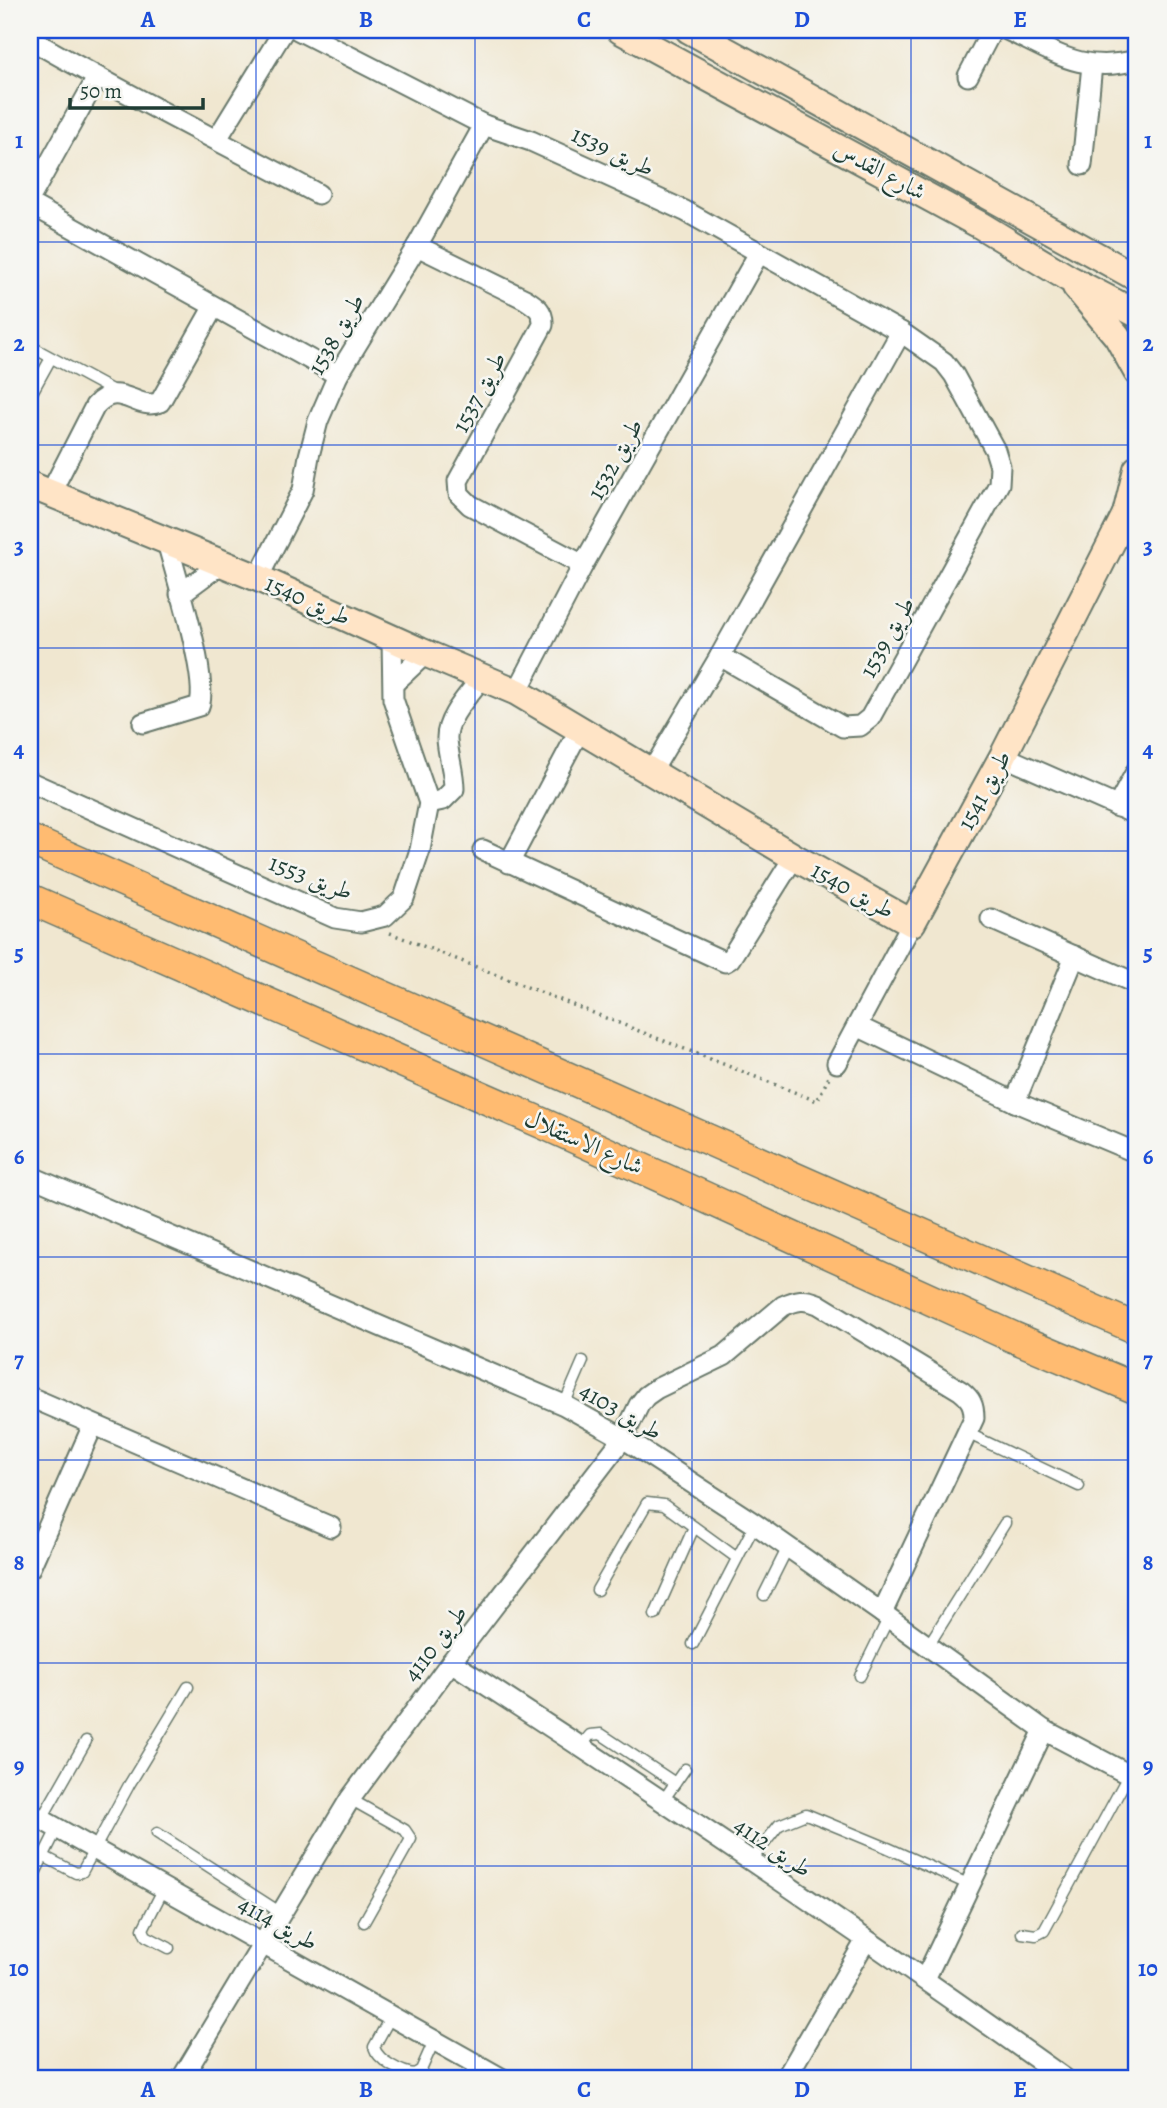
<svg xmlns="http://www.w3.org/2000/svg" width="1167" height="2108" font-family="Alegreya,Amiri,serif">
<style>
.lines{fill:none;stroke-linecap:round;stroke-linejoin:round}
.lane-casing{stroke:#68786b;stroke-width:13}
.street-casing{stroke:#68786b;stroke-width:23}
.secondary-casing{stroke:#68786b;stroke-width:30}
.primary-casing{stroke:#68786b;stroke-width:33}
.path{stroke:#68786b;stroke-width:3.5;stroke-dasharray:2 5;stroke-linecap:butt}
.lane{stroke:#fff;stroke-width:10}
.street{stroke:#fff;stroke-width:19}
.secondary{stroke:#ffe4c6;stroke-width:26}
.primary{stroke:#ffbb71;stroke-width:30}
.grid{fill:none;stroke:#1d4ed8;stroke-width:2;stroke-opacity:0.55}
.labels{text-anchor:middle;stroke-width:5;stroke-linejoin:round;paint-order:stroke}
.street-label{font-size:24px;fill:#1f3d34;stroke:#f6f6f2}
.neatline{fill:none;stroke:#1d4ed8;stroke-width:2.5}
.grid-label{font-size:23px;text-anchor:middle;font-weight:bold;fill:#1d4ed8}
</style>
<rect width="100%" height="100%" fill="#f6f6f2"/>
<filter id="ink" filterUnits="userSpaceOnUse"><feTurbulence type="fractalNoise" baseFrequency=".0143" numOctaves="2"/><feDisplacementMap in="SourceGraphic" scale="14" xChannelSelector="R" yChannelSelector="G"/><feConvolveMatrix kernelMatrix="1 2 1 2 8 2 1 2 1" color-interpolation-filters="sRGB"/></filter>
<filter id="wash" filterUnits="userSpaceOnUse"><feTurbulence type="fractalNoise" baseFrequency=".00686" numOctaves="4" result="noise"/><feDisplacementMap in="SourceGraphic" scale="28" xChannelSelector="R" yChannelSelector="G"/><feGaussianBlur stdDeviation="1.57" result="paint"/><feColorMatrix in="noise" values="0 0 0 0 0 0 0 0 0 0 0 0 0 0 0 0 0 1.4 0 .05"/><feComposite in="paint" operator="in"/></filter>
<g filter="url(#wash)">
<rect width="100%" height="100%" fill="#f0e7d0"/>
</g>
<g filter="url(#ink)">
<g class="lines">
<g class="lane-casing">
<g id="lane">
<polyline points="30,346 117,393"/>
<polyline points="30,396 51,358"/>
<polyline points="564,1405 583,1361"/>
<polyline points="967,1433 1079,1486"/>
<polyline points="597,1590 647,1503 664,1505 737,1558"/>
<polyline points="764,1595 788,1547"/>
<polyline points="655,1615 694,1527"/>
<polyline points="693,1644 755,1524"/>
<polyline points="928,1646 1005,1523"/>
<polyline points="860,1676 889,1617"/>
<polyline points="581,1746 590,1735 601,1734 675,1783"/>
<polyline points="350,1799 405,1830 411,1839 364,1922"/>
<polyline points="662,1802 685,1769"/>
<polyline points="41,1820 86,1741"/>
<polyline points="157,1833 281,1913"/>
<polyline points="43,1856 76,1873 82,1872 129,1785 188,1687"/>
<polyline points="750,1862 779,1825 806,1814 888,1848 970,1885"/>
<polyline points="30,1883 57,1829"/>
<polyline points="164,1888 143,1929 146,1936 169,1948"/>
<polyline points="1022,1933 1036,1935 1044,1931 1129,1774"/>
<path d="M391,2016L374,2047C378,2061 402,2073 415,2074L421,2070L434,2041"/>
<polyline points="469,2078 476,2064"/>
</g>
</g>
<g class="street-casing">
<g id="street">
<polyline points="298,30 484,125 531,141 685,211 901,332 944,362 954,375 995,450 1000,466 999,484 870,718 860,726 843,727 720,656"/>
<path d="M1007,30C1056,53 1082,74 1137,60"/>
<path d="M30,39C124,94 222,142 318,194"/>
<polyline points="968,76 992,30"/>
<polyline points="217,139 284,30"/>
<polyline points="1082,165 1092,65"/>
<polyline points="30,198 97,78"/>
<polyline points="30,204 338,375"/>
<path d="M417,246L525,299C536,306 544,311 543,325L458,481L459,494L470,505L583,565"/>
<path d="M50,494L95,406C120,378 135,412 160,402L213,308"/>
<polyline points="258,578 303,490 309,456 318,421 338,375 417,246 484,125"/>
<polyline points="180,594 222,563"/>
<polyline points="394,683 426,653"/>
<polyline points="517,692 583,565 759,253"/>
<path d="M143,723L199,706C210,681 174,570 166,538"/>
<polyline points="1003,756 1137,815"/>
<polyline points="652,771 720,656 901,332"/>
<polyline points="30,782 335,918 361,922 385,916 404,898 420,850 429,803 393,699 392,638"/>
<path d="M429,803L443,800L454,789C454,771 448,756 447,739C446,717 470,694 482,677"/>
<polyline points="1117,807 1137,770"/>
<polyline points="483,850 725,962 730,959 794,857"/>
<polyline points="509,863 579,731"/>
<polyline points="991,919 1137,984"/>
<polyline points="857,1026 1015,1102 1137,1153"/>
<polyline points="837,1063 912,923"/>
<polyline points="1015,1102 1075,956"/>
<polyline points="30,1176 564,1405 623,1438 755,1524 882,1613 1044,1730 1137,1779"/>
<polyline points="30,1397 331,1527"/>
<polyline points="30,1568 93,1425"/>
<path d="M451,1662C658,1796 863,1935 1064,2078"/>
<polyline points="30,1813 501,2078"/>
<polyline points="925,1979 1044,1730"/>
<path d="M182,2078L350,1799L451,1662L623,1438L639,1405L646,1396L656,1389L724,1356L783,1306C796,1300 805,1298 818,1304L961,1391C971,1399 974,1405 974,1418L882,1613"/>
<polyline points="786,2078 866,1940"/>
</g>
</g>
<g class="secondary-casing">
<g id="secondary">
<polyline points="620,30 980,225 1068,278 1137,314"/>
<polyline points="689,30 1137,278"/>
<polyline points="1076,287 1117,336 1137,372"/>
<polyline points="30,485 258,578 420,651 517,692 794,857 912,923 1003,756 1126,514 1137,498"/>
<polyline points="1126,514 1137,469"/>
</g>
</g>
<g class="primary-casing">
<g id="primary">
<polyline points="30,840 1137,1329"/>
<polyline points="30,899 544,1124 1013,1337 1137,1389"/>
</g>
</g>
<polyline class="path" points="390,933 817,1101 829,1077"/>
<use href="#lane" class="lane"/>
<use href="#street" class="street"/>
<use href="#secondary" class="secondary"/>
<use href="#primary" class="primary"/>
</g>
</g>
<path class="grid" d="M256,30V2078M475,30V2078M692,30V2078M911,30V2078M30,242H1137M30,445H1137M30,648H1137M30,851H1137M30,1054H1137M30,1257H1137M30,1460H1137M30,1663H1137M30,1866H1137"/>
<g class="labels">
<g class="street-label">
<text transform="translate(613 151) rotate(25)" y="8">طريق 1539</text>
<text transform="translate(880 170) rotate(28)" y="8">شارع القدس</text>
<text transform="translate(336 334) rotate(-60)" y="8">طريق 1538</text>
<text transform="translate(479 392) rotate(-62)" y="8">طريق 1537</text>
<text transform="translate(615 459) rotate(-61)" y="8">طريق 1532</text>
<text transform="translate(308 600) rotate(24)" y="8">طريق 1540</text>
<text transform="translate(887 637) rotate(-61)" y="8">طريق 1539</text>
<text transform="translate(984 790) rotate(-62)" y="8">طريق 1541</text>
<text transform="translate(311 877) rotate(21)" y="8">طريق 1553</text>
<text transform="translate(853 890) rotate(29)" y="8">طريق 1540</text>
<text transform="translate(584 1142) rotate(24)" y="8">شارع الاستقلال</text>
<text transform="translate(621 1411) rotate(30)" y="8">طريق 4103</text>
<text transform="translate(435 1643) rotate(-53)" y="8">طريق 4110</text>
<text transform="translate(773 1847) rotate(34)" y="8">طريق 4112</text>
<text transform="translate(278 1923) rotate(29)" y="8">طريق 4114</text>
</g>
</g>
<rect width="1167" height="2108" fill="none" stroke="#f6f6f2" stroke-width="77"/>
<path d="M70 98v10h133v-10" fill="none" stroke="#1f3d34" stroke-width="3.5"/>
<text x="80" y="98" font-size="21" fill="#1f3d34" stroke="#f6f6f2" stroke-width="5" paint-order="stroke">50 m</text>
<rect x="38" y="38" width="1090" height="2032" class="neatline"/>
<g class="grid-label">
<text x="148" y="27">A</text>
<text x="366" y="27">B</text>
<text x="584" y="27">C</text>
<text x="802" y="27">D</text>
<text x="1020" y="27">E</text>
<text x="19" y="148">1</text>
<text x="1148" y="148">1</text>
<text x="19" y="351">2</text>
<text x="1148" y="351">2</text>
<text x="19" y="554">3</text>
<text x="1148" y="554">3</text>
<text x="19" y="757">4</text>
<text x="1148" y="757">4</text>
<text x="19" y="960">5</text>
<text x="1148" y="960">5</text>
<text x="19" y="1164">6</text>
<text x="1148" y="1164">6</text>
<text x="19" y="1367">7</text>
<text x="1148" y="1367">7</text>
<text x="19" y="1570">8</text>
<text x="1148" y="1570">8</text>
<text x="19" y="1773">9</text>
<text x="1148" y="1773">9</text>
<text x="19" y="1976">10</text>
<text x="1148" y="1976">10</text>
<text x="148" y="2097">A</text>
<text x="366" y="2097">B</text>
<text x="584" y="2097">C</text>
<text x="802" y="2097">D</text>
<text x="1020" y="2097">E</text>
</g>
</svg>
